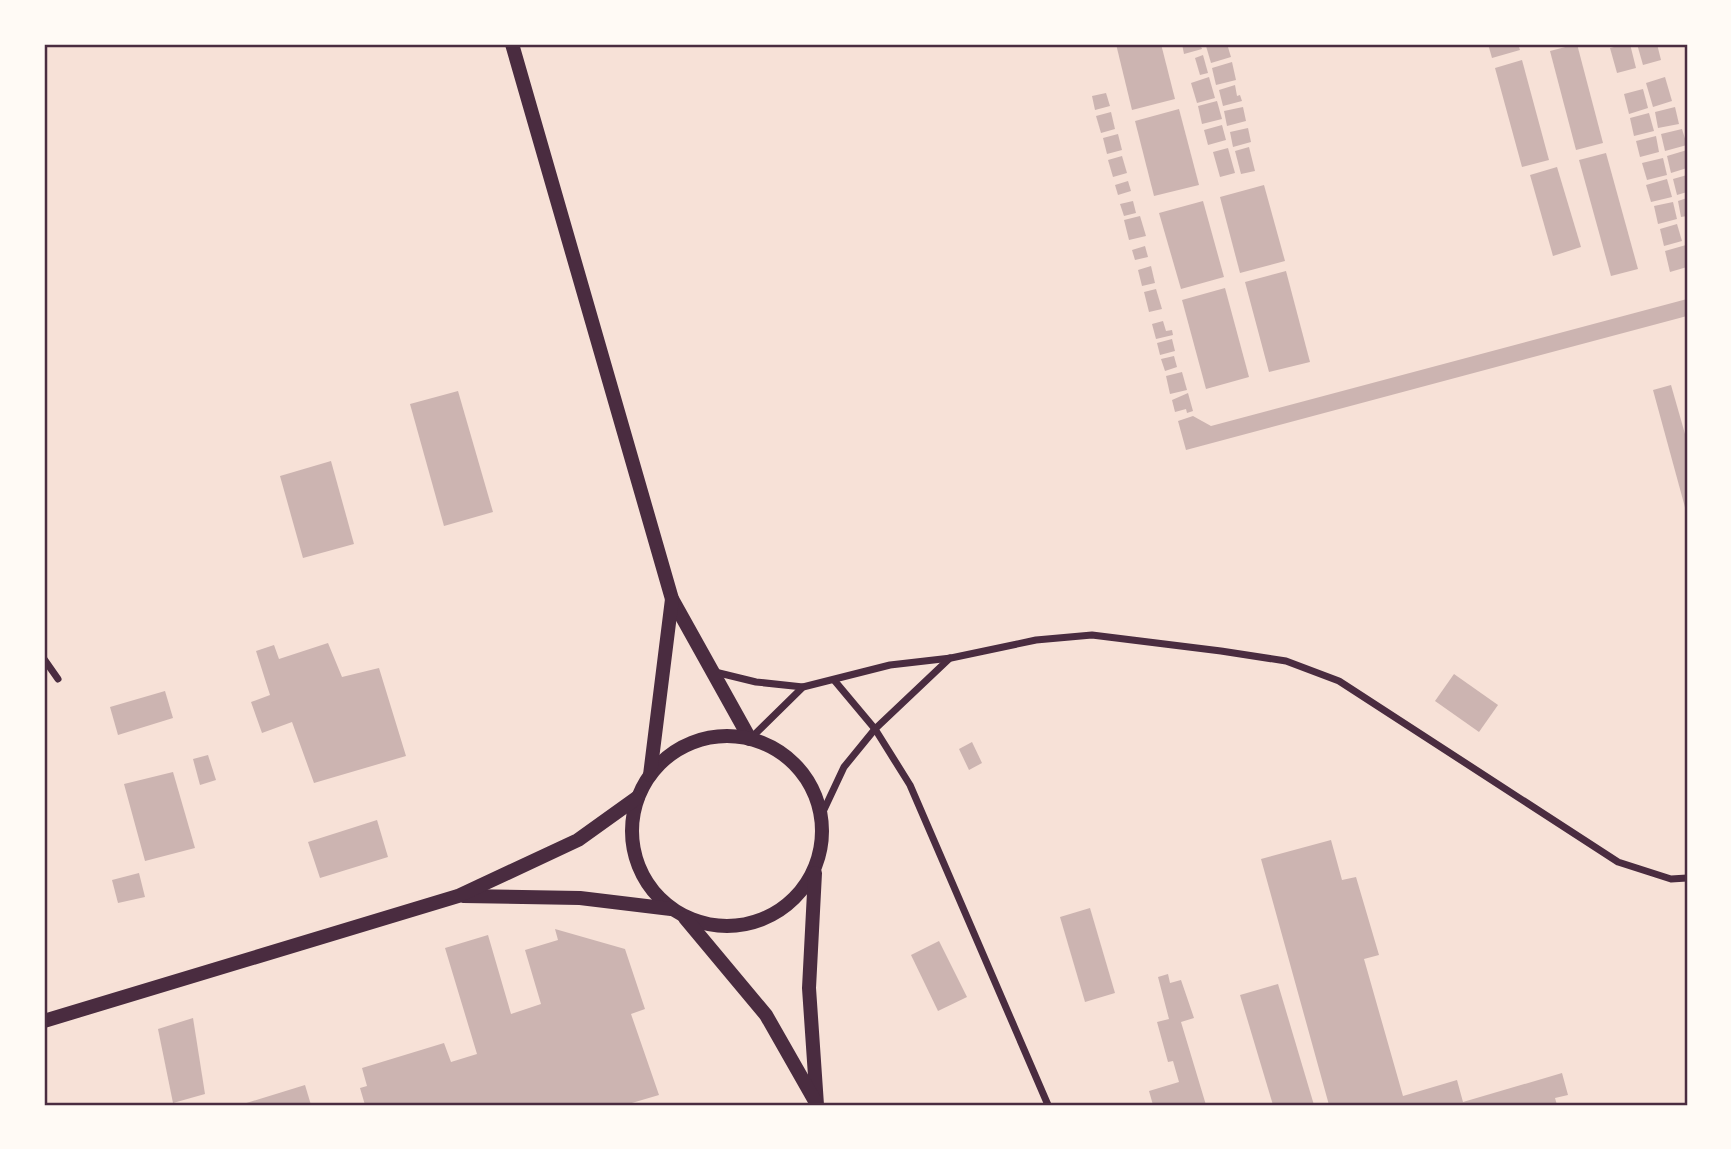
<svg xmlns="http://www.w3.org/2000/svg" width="1731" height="1149" font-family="Quicksand,sans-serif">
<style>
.building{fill:#ccb4b1}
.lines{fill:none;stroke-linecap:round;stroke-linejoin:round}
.minor{stroke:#4a2c40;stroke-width:7}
.secondary{stroke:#4a2c40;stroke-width:14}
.neatline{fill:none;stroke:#4a2c40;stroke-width:2.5}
</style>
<rect width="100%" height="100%" fill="#f7e1d7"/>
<g class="building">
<polygon points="1116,44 1161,44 1175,99 1132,110"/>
<polygon points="1182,44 1200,44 1202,49 1184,54"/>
<polygon points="1212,44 1227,44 1231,57 1211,63 1206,46"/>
<polygon points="1488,44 1518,44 1520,50 1492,58"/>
<polygon points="1577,44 1603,143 1576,150 1550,51"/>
<polygon points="1626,44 1630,44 1636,68 1617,73 1610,48"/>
<polygon points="1637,44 1657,44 1661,60 1643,65"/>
<polygon points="1203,55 1208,73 1200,75 1195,58"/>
<polygon points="1522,60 1549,160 1522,167 1495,68"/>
<polygon points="1232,62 1236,80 1216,85 1212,68"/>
<polygon points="1209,77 1215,98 1197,103 1191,83"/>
<polygon points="1665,77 1672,101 1653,107 1646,83"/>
<polygon points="1235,85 1237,96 1240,95 1242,101 1223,106 1219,90"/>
<polygon points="1643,89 1648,108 1629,114 1624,94"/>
<polygon points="1106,93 1110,106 1095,110 1092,96"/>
<polygon points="1217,101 1222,119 1202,124 1198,106"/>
<polygon points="1243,107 1246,121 1227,126 1224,111"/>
<polygon points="1675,107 1679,124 1658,128 1655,112"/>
<polygon points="1179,109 1199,185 1154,196 1135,121"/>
<polygon points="1111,112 1115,129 1101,133 1096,116"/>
<polygon points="1649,113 1654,131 1634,136 1630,118"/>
<polygon points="1222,125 1226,140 1208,145 1204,130"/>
<polygon points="1248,128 1251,142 1233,147 1230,132"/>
<polygon points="1682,129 1687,145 1665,151 1661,134"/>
<polygon points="1118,134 1122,150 1107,154 1103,138"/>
<polygon points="1656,136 1659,152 1640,157 1636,141"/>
<polygon points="1249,147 1255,171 1241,174 1235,151"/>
<polygon points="1228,148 1235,173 1220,177 1213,152"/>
<polygon points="1687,150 1687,168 1671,173 1667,156"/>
<polygon points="1606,153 1638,269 1611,276 1579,160"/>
<polygon points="1122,156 1127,173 1113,177 1108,160"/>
<polygon points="1663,158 1667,175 1647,180 1642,163"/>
<polygon points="1557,167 1581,247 1553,256 1530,175"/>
<polygon points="1687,175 1687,192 1677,195 1673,179"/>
<polygon points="1667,179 1672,197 1651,202 1646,185"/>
<polygon points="1128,181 1131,191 1118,195 1115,185"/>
<polygon points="1264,185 1285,261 1240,273 1220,197"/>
<polygon points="1687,198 1687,216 1681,217 1678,201"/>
<polygon points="1133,201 1136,213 1124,216 1120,204"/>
<polygon points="1203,201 1224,277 1181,289 1159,213"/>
<polygon points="1673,202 1677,219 1658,224 1654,206"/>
<polygon points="1140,216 1146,236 1129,240 1124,220"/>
<polygon points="1677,224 1682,241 1664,246 1660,229"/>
<polygon points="1686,245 1687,267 1670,272 1665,251"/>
<polygon points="1145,246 1148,257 1135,260 1132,250"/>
<polygon points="1151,266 1155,283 1142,286 1138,270"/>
<polygon points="1286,271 1310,362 1269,372 1245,282"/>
<polygon points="1225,288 1249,377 1206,389 1182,300"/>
<polygon points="1156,289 1162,309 1149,312 1144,292"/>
<polygon points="1687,299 1687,316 1186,450 1178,421 1193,416 1211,426"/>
<polygon points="1163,321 1166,331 1172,330 1173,335 1156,339 1152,324"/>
<polygon points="1172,339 1175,351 1160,355 1157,343"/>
<polygon points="1174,356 1177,367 1165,371 1161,359"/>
<polygon points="1182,372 1187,390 1170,394 1166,376"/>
<polygon points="1671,385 1687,441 1686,511 1653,390"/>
<polygon points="458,391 493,512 444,526 410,404"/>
<polygon points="1188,393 1193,411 1187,413 1186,409 1175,412 1172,400"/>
<polygon points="331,461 354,544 303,558 280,476"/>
<polygon points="328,643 342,677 379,668 406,756 314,783 292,722 262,733 251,702 270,695 256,651 274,645 279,659"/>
<polygon points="1454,674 1498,705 1479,732 1435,701"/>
<polygon points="165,691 173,718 118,735 110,707"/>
<polygon points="972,742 982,763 969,770 959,749"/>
<polygon points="208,755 216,780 200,785 193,759"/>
<polygon points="173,772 195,848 145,861 124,784"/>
<polygon points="377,820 388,857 320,878 308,842"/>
<polygon points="1331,840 1342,880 1356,877 1379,955 1364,959 1403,1096 1457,1080 1463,1102 1562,1073 1568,1095 1555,1098 1557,1105 1329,1105 1261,859"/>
<polygon points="139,873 145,897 118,903 112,880"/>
<polygon points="1090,908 1115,993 1085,1002 1060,917"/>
<polygon points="555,929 625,949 645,1009 631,1014 659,1095 625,1105 365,1105 360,1088 367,1086 362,1068 444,1043 451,1062 477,1054 445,948 488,935 511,1014 541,1004 525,950 558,940"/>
<polygon points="939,941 967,997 938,1011 911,955"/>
<polygon points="1168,974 1170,983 1181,980 1194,1018 1181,1022 1206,1105 1153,1105 1149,1091 1179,1082 1173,1061 1168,1062 1157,1022 1169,1019 1158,977"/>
<polygon points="1278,984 1314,1105 1273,1105 1240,995"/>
<polygon points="193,1018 205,1094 173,1103 158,1029"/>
<polygon points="305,1085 311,1105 240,1105"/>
</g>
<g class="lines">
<g class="minor">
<polyline points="44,659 58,679"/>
<polyline points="715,672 756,682 803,687"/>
<polyline points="834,680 875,729 910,785 1048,1105"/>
<polyline points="750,739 803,687 890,665 951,658 1036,640 1092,635 1221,651 1286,661 1339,681 1618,862 1671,879 1687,878"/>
<polyline points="821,816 844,767 875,729 950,658"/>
</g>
<g class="secondary">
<polyline points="512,44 672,599 750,739"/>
<circle cx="727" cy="831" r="95"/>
<polyline points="650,775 672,599"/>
<polyline points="815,873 809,988 817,1105"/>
<polyline points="463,896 580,898 671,909"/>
<polyline points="685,918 766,1015 815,1101"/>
<polyline points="44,1021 458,896 578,840 638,797"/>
</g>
</g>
<rect width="1731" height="1149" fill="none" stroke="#fffaf5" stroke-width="91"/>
<rect x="46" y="46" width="1640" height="1058" class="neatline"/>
</svg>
